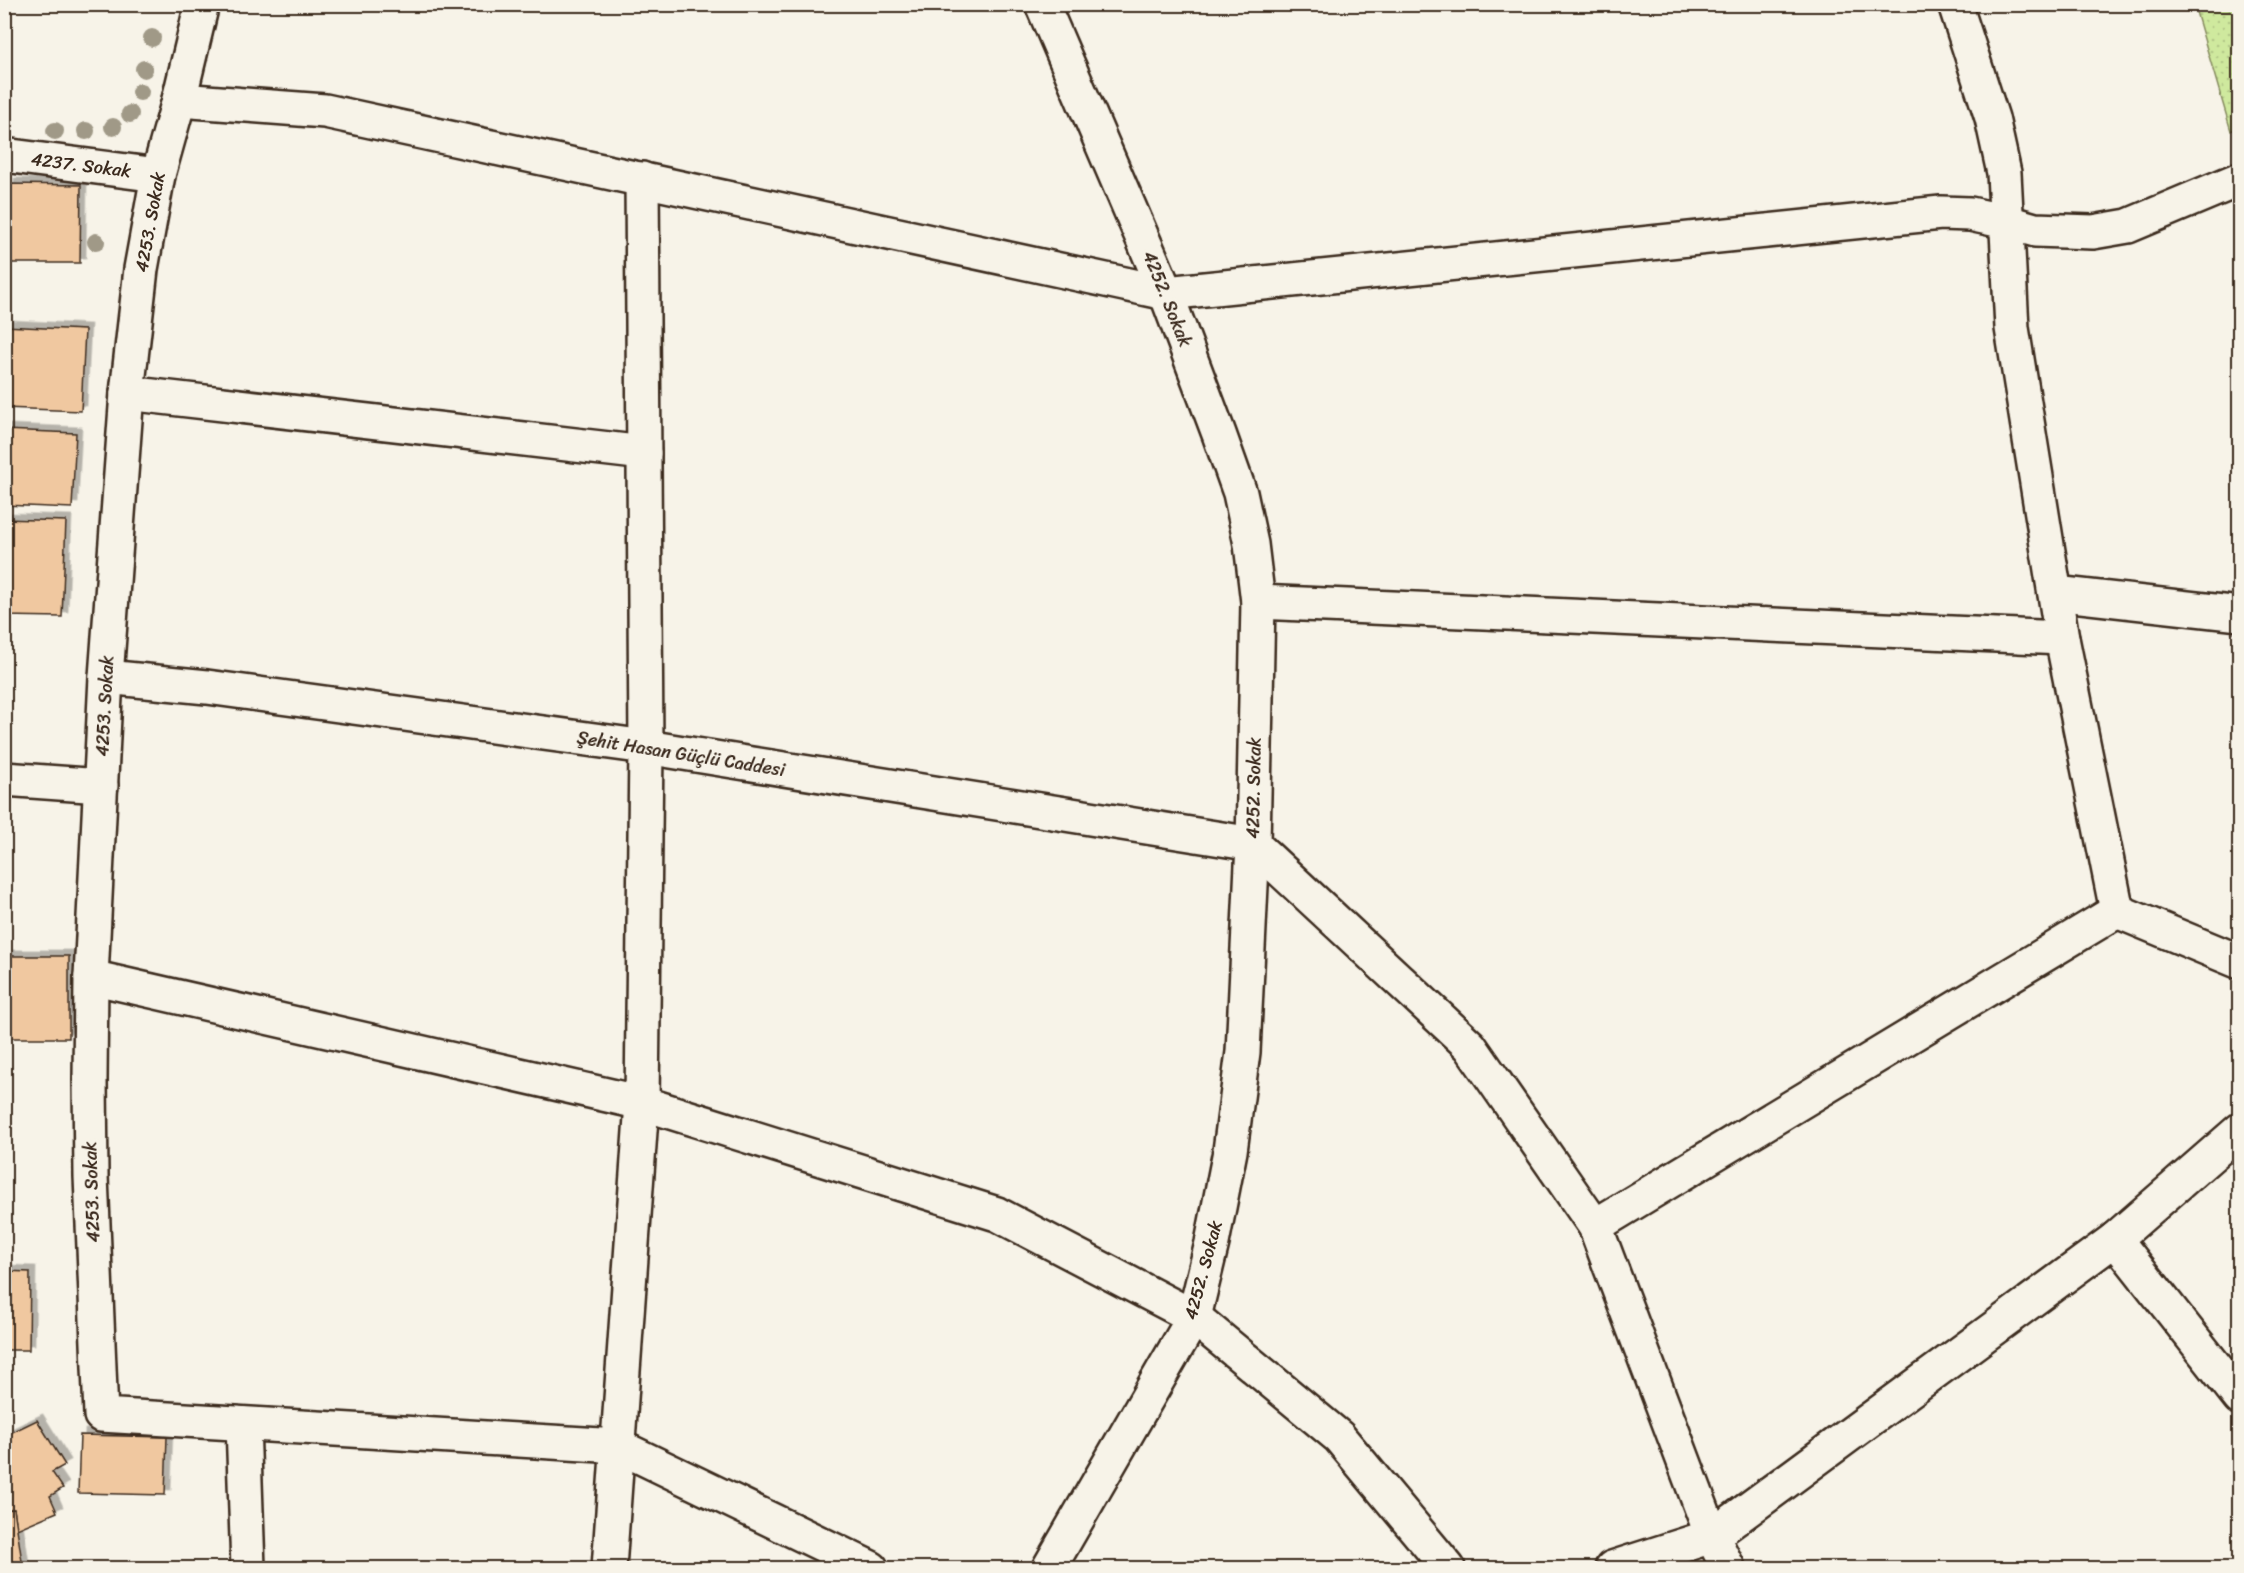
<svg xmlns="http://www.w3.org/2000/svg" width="2244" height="1573" font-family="Sriracha,sans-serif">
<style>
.park{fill:url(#park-dots);stroke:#858a5e;stroke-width:1.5}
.building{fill:#f0c8a0;stroke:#3b2a1e;stroke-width:1.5;filter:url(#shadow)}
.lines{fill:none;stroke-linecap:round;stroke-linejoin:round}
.street-casing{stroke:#3b2a1e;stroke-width:38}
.street{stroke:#f7f3e8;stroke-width:33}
.tree{fill:#a09987}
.labels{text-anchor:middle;stroke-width:6;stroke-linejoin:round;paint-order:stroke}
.street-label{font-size:18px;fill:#3b2a1e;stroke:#f7f3e8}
</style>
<defs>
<pattern id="park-dots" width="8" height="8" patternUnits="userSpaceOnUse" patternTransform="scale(1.5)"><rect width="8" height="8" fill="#cfe99e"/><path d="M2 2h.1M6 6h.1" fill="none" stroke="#b3c888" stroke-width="1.8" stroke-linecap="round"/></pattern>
<filter id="shadow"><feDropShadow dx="5.5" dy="-5.5" stdDeviation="0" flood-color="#0004"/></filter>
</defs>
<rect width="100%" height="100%" fill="#f7f3e8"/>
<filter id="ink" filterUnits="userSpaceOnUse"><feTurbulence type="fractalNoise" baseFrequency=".0167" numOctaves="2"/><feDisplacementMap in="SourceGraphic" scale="12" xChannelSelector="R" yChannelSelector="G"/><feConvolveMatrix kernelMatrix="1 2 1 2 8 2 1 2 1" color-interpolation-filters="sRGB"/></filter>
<g filter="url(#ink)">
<polygon class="park" points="2194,5 2239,5 2239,127 2231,131"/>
<g class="building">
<rect x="106" y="4" width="67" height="3"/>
<polygon points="9,184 81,185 80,263 8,263"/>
<polygon points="4,326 85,330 81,411 4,408"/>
<polygon points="4,430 76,433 72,508 4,505"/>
<polygon points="4,519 66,521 62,617 4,616"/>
<rect x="4" y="956" width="65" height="82"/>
<polygon points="4,1271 30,1272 29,1350 4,1350"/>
<polygon points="37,1420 65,1465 52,1472 63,1488 50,1496 57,1512 17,1529 14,1509 4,1510 4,1436"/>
<polygon points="80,1435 167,1437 165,1495 78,1493"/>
<polygon points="14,1509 23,1568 4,1568 4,1510"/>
</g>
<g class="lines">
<g class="street-casing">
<g id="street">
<polyline points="202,4 179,100 158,175 141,269 127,393 106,677 91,977 90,1080 91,1176 101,1415 618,1446 871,1568"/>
<polyline points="1042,4 1166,293 1219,434 1240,493 1251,544 1258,602 1253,844 1243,1052 1230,1151 1212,1243 1194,1317 1049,1568"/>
<polyline points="1955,4 1992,118 2004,173 2012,328 2062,638 2117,911 2240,962"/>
<polyline points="179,100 325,111 1166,293 1941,213 1970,214 2007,222 2035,230 2093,232 2128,226 2240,179"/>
<polyline points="4,155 158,175"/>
<polyline points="127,393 644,453"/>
<polyline points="2055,593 2240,614"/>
<polyline points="1258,602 2062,638"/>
<polyline points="106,677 207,687 646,747 1253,844 1470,1046 1595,1226 1712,1536 1728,1568"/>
<polyline points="4,779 101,786"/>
<polyline points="91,977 642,1103 997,1214 1194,1317 1339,1437 1448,1568"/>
<polyline points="1595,1226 2117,911"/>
<polyline points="2115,1239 2240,1398"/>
<polyline points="243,1424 248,1568"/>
<polyline points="609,1568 642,1103 646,747 642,179"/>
<polyline points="1612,1568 1712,1536 2115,1239 2240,1130"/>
</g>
</g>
<use href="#street" class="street"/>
</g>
<g class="tree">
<circle cx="152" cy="38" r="9"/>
<circle cx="144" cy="69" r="9"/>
<circle cx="140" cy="92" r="9"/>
<circle cx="130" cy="114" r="9"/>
<circle cx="113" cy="127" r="9"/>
<circle cx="55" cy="131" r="9"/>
<circle cx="86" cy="131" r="9"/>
<circle cx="96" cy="242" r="9"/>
</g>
</g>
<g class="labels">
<g class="street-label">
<text transform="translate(81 165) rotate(7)" y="6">4237. Sokak</text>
<text transform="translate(150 222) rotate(-80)" y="6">4253. Sokak</text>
<text transform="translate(1167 299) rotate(68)" y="6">4252. Sokak</text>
<text transform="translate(105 706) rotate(-87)" y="6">4253. Sokak</text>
<text transform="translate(681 754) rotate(9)" y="6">Şehit Hasan Güçlü Caddesi</text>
<text transform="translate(1254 788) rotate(-89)" y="6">4252. Sokak</text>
<text transform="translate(92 1192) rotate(-92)" y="6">4253. Sokak</text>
<text transform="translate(1203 1270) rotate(-75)" y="6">4252. Sokak</text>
</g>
</g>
<rect width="2244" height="1573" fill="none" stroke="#f7f3e8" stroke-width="24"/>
<rect x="12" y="12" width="2220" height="1549" fill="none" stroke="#3b2a1e" stroke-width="2" filter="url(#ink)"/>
</svg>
